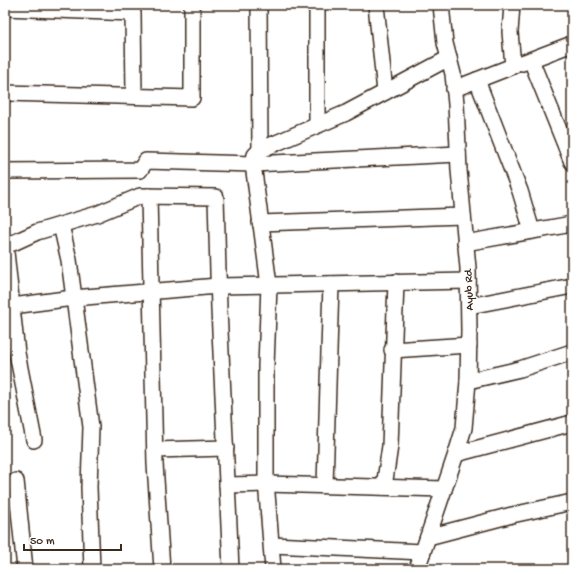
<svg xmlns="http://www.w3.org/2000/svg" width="577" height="574" font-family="'Gochi Hand',sans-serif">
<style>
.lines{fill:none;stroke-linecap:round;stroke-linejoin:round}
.minor-casing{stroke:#3b2a1e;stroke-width:18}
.minor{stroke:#fff;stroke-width:15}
.labels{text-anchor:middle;stroke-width:3;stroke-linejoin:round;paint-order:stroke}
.street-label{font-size:12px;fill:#3b2a1e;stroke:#fff}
</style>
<rect width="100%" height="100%" fill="#fff"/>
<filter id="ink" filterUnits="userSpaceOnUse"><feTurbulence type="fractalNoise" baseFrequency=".025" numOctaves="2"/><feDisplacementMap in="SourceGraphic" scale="8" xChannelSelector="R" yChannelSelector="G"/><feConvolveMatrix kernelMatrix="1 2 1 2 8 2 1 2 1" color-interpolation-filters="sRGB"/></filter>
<g filter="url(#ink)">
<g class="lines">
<g class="minor-casing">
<g id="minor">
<polyline points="259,5 260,150"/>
<polyline points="317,5 317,125"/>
<polyline points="376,5 385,92"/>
<polyline points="5,8 133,13 134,96"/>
<polyline points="531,60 572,162"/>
<polyline points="522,63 572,44"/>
<polyline points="477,80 520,191 532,231"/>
<polyline points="454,89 513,66 510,32 512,5"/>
<polyline points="5,93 192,98 192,5"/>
<polyline points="5,171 140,170 146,161 253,164 458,154"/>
<polyline points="149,196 155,464 162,569"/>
<polyline points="260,223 463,216"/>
<polyline points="61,225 69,260 91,427 89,487 92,569"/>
<polyline points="5,243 13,243 37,232 97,214 140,196 216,197 219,309 231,569"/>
<polyline points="5,243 17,353 34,440"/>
<polyline points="465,243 572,224"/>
<polyline points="469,306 572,286"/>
<polyline points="5,307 73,298 218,286 468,281"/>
<polyline points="392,350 469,345"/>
<polyline points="468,381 520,369 572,352"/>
<polyline points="155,450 226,448"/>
<polyline points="456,454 572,423"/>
<polyline points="16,481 25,569"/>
<polyline points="227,485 266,484 444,489"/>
<polyline points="325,485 331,284"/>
<polyline points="384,487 390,446 396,282"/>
<polyline points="428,537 512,515 572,502"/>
<polyline points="272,545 423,552"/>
<polyline points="273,569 266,481 266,366 269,285 253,164 255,155 260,150 346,113 449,58"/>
<polyline points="417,569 456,454 464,428 468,381 469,331 468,268 459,170 456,104 453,74 445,43 441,5"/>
</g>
</g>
<use href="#minor" class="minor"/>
</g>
</g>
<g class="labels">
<g class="street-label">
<text transform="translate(468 290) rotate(-92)" y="4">Ayub Rd</text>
</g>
</g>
<rect width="577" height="574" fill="none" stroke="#fff" stroke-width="20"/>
<rect x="10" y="10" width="557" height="554" fill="none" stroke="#3b2a1e" stroke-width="1.5" filter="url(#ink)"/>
<path d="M24 544v6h97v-6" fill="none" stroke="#3b2a1e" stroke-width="2"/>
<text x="30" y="544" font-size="12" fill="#3b2a1e" stroke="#ffffff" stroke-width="3" paint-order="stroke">50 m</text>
</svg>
